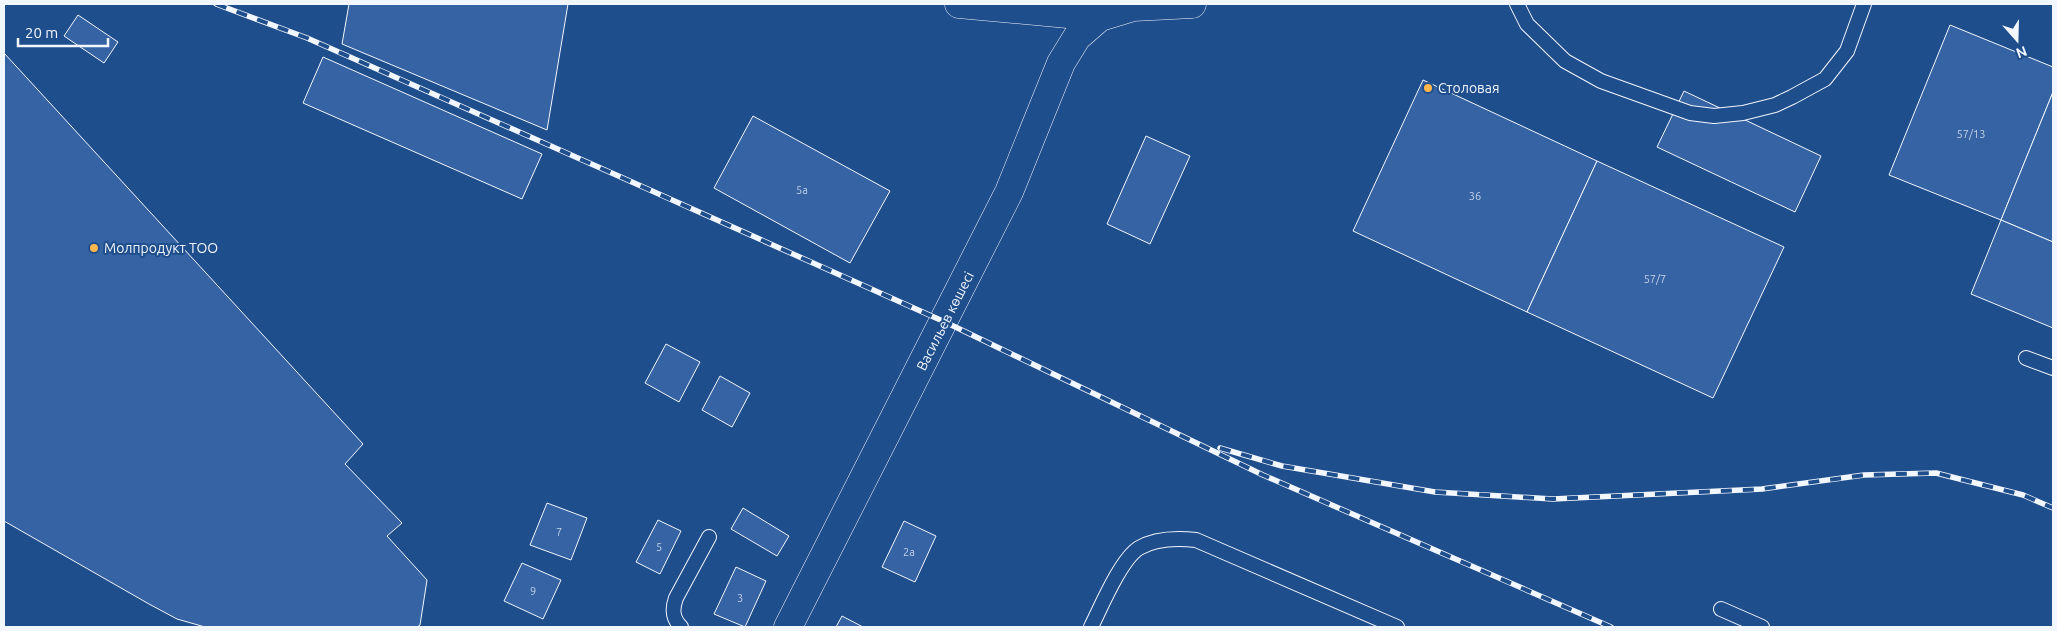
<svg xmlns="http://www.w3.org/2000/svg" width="2057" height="631" font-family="Ubuntu,sans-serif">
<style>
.building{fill:#3563a3;stroke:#f2f6ff}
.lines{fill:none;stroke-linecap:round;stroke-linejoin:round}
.lane-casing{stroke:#f2f6ff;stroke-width:16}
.street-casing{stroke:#f2f6ff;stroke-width:29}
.secondary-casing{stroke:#f2f6ff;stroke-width:29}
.lane{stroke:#1f4e8c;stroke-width:14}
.street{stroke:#1f4e8c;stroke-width:28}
.secondary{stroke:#1f4e8c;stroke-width:28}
.rail-casing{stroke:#f2f6ff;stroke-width:5.5}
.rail{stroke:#1f4e8c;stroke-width:4;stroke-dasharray:11;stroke-linecap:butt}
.poi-dot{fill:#ffb74d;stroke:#1f4e8c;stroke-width:2}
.labels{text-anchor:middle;stroke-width:4;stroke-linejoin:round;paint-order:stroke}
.number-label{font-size:11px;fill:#c3d1e8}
.poi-label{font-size:14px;fill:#f2f6ff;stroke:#1f4e8c;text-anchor:start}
.street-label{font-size:14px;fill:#f2f6ff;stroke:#1f4e8c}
</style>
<rect width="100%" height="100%" fill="#1f4e8c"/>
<g class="building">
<polygon points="349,4 568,4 547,130 342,44"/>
<polygon points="78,15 118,42 104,63 64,36"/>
<polygon points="1950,25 2053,67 2053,92 2001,220 1889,175"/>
<polygon points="4,53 363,444 345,464 402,523 387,536 427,580 420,625 417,627 205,627 177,619 149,604 4,521"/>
<polygon points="323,57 542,154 522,199 303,103"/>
<polygon points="1423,80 1597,161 1527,312 1353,231"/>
<polygon points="1684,91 1821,156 1795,212 1657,147"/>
<polygon points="2053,92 2053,242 2001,220"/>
<polygon points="753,116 890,191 850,263 714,188"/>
<polygon points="1146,136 1190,156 1150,244 1107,224"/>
<polygon points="1597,161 1784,247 1713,398 1527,312"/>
<polygon points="2001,220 2053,242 2053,328 1971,294"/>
<polygon points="666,344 700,362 679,402 645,383"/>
<polygon points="720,376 750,393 732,427 702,410"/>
<polygon points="547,503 587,518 571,560 530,545"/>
<polygon points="743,508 789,536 777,556 731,529"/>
<polygon points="658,520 681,531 660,574 636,562"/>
<polygon points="904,521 936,536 915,582 882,567"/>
<polygon points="522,563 561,580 543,619 504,601"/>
<polygon points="736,567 766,581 745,627 714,614"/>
<polygon points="842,616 863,627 836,627"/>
</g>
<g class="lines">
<g class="lane-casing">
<g id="lane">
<polyline points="1517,4 1527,24 1565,61 1601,81 1690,113 1714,116 1743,113 1775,105 1792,97 1825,79 1847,51 1864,4"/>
<polyline points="2026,358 2053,368"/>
<polyline points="1721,609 1762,627"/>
<path d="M681,627C672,618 672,609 676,598L709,537"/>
<path d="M1091,627C1101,607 1121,559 1139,548C1156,538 1177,538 1196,540L1397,627"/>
</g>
</g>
<g class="street-casing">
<polyline id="street" points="959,4 1100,17"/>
</g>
<g class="secondary-casing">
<polyline id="secondary" points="788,627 1009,192 1061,63 1077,37 1100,17 1133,7 1192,4"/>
</g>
<use href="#lane" class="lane"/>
<use href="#street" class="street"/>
<use href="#secondary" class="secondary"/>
<g class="rail-casing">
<g id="rail">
<polyline points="216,4 307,38 623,178 945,322 1263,475 1611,627"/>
<polyline points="1220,448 1282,466 1435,492 1553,499 1762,489 1864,475 1936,473 2023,495 2053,508"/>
</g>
</g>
<use href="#rail" class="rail"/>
</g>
<g class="poi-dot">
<circle cx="1428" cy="88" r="5"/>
<circle cx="94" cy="248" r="5"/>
</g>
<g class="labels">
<g class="number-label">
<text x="1971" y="138">57/13</text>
<text x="802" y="194">5а</text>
<text x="1475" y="200">36</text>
<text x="1655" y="283">57/7</text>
<text x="559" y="536">7</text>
<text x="659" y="551">5</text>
<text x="909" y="556">2а</text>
<text x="533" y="595">9</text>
<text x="740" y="602">3</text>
</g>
<g class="poi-label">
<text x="1438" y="93">Столовая</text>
<text x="104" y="253">Молпродукт ТОО</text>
</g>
<g class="street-label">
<text transform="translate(945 321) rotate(-63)" y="5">Васильев көшесі</text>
</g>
</g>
<rect width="2057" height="631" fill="none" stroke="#f2f6ff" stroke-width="10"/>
<g transform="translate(2017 40) rotate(160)" stroke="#1f4e8c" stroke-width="4" paint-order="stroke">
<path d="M0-4L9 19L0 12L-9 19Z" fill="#f2f6ff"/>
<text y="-8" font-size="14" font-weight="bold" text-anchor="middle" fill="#f2f6ff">N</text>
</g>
<path d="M18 38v8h90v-8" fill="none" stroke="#f2f6ff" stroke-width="2.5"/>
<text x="25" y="38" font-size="15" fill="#f2f6ff" stroke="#1f4e8c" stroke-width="4" paint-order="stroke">20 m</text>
</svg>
